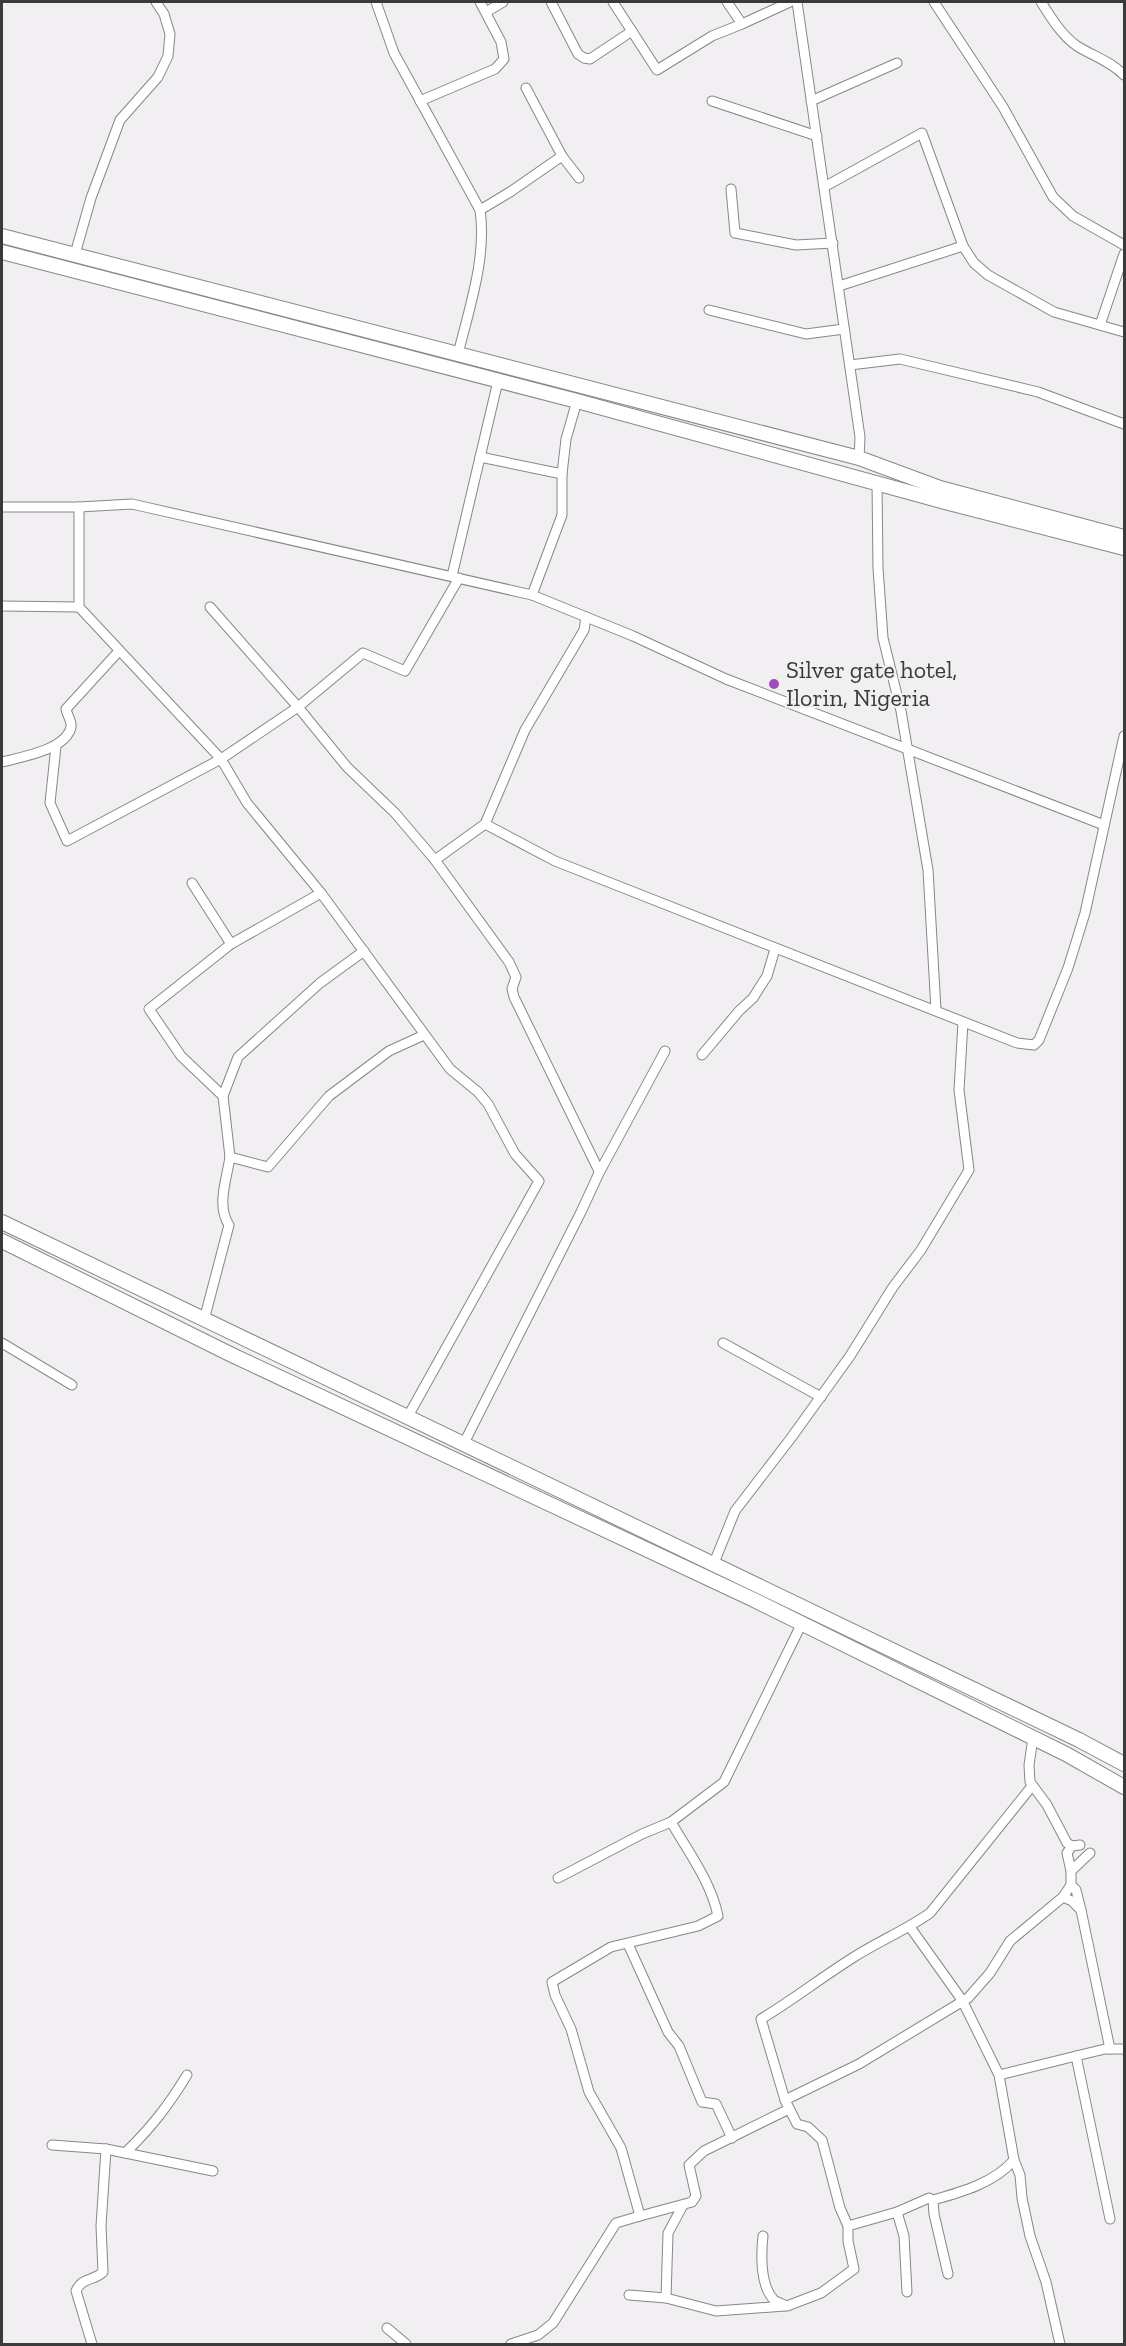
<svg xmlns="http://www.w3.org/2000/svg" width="1126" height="2346" font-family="'Zilla Slab',serif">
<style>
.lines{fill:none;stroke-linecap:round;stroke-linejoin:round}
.minor-casing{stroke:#888689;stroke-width:11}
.primary-casing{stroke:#888689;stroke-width:16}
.minor{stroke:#fff;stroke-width:9}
.primary{stroke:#fff;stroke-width:14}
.poi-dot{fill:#9e4cbc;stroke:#f1eff2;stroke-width:2}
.labels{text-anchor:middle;stroke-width:4.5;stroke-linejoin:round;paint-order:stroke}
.poi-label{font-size:24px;fill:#3b3a3b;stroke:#f1eff2;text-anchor:start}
</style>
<rect width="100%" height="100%" fill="#f1eff2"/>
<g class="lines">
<g class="minor-casing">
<g id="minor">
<path d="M376,2L394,53L480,210C487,257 469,309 458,354"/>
<polyline points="551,2 578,54 584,58 590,59 632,31"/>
<polyline points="613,2 657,70 712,36 742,24"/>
<polyline points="727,2 742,24 790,2"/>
<polyline points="797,2 860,437 859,458"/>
<polyline points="934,2 1003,107 1053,197 1073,216 1124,245"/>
<path d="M1041,2C1051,17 1061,35 1077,46C1093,56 1110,61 1124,75"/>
<polyline points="486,12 503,2"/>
<polyline points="526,88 562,156 579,178"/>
<polyline points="420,101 495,69 504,59 501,42 480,2"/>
<polyline points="712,101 817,136"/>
<polyline points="811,101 897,63"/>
<polyline points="824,187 922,133 963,246 974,263 988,275 1054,312 1124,332"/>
<polyline points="731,189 735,233 796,245 833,243"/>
<polyline points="480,210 510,192 562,156"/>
<polyline points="75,254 91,198 120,120 158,77 168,56 170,34 164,14 156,2"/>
<polyline points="839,286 963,246"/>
<polyline points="709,310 806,334 844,329"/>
<polyline points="1100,325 1124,254"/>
<polyline points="850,365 900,359 1038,392 1124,424"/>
<polyline points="480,457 562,474 562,515 532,595"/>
<polyline points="562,474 566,439 577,401"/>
<polyline points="877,483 878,568 883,638 901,711 928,870 936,1010"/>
<polyline points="2,507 79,507 132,504 532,595 633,636 726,679 1104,825"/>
<polyline points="79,507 79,607 221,759 247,803 321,893 450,1069 478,1092 488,1104 515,1154 539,1181 407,1418"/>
<polyline points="452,576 498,381"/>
<polyline points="2,606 79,607"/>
<polyline points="210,607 298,707 347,767 395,813 435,860 509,962 516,977 512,989 514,997 599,1171"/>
<polyline points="56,746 50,803 67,841 221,759 298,707 363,653 405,671 459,578"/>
<path d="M2,762C21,757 66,750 71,727C72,721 67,715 66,709L119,651"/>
<polyline points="485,824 555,861 1017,1043 1034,1045 1039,1040 1068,968 1085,913 1124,736"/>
<polyline points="435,860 485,824 525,730 584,630 586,617"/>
<polyline points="192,883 231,944"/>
<polyline points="321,893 231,944 149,1009 181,1056 223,1096 238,1057 320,983 364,951"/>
<polyline points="702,1055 739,1011 753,998 767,976 775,949"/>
<polyline points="223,1096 230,1157 268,1167 329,1096 389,1051 424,1035"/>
<path d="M204,1320L229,1225C216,1206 227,1178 230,1157"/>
<polyline points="2,1343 72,1385"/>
<polyline points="723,1343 821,1397"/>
<polyline points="463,1445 581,1212 599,1173 665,1051"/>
<polyline points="714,1563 735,1511 791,1438 850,1356 893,1287 921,1250 969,1170 959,1090 963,1022"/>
<polyline points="1033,1738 1029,1765 1030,1782 1047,1805 1067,1843 1072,1846"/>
<polyline points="1071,1871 1067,1853 1072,1846 1080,1845"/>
<polyline points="558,1878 642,1834 671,1822"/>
<polyline points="1071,1885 1071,1871 1090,1853"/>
<polyline points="1081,1910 1110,2049"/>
<polyline points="910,1927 962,2000 999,2075 1014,2160"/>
<polyline points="628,1944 668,2032 679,2046 702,2102 716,2104 732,2138"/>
<polyline points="999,2075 1076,2056"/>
<path d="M785,2100L761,2019C793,2000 822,1977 854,1957C879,1941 906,1930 930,1913L1032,1786"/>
<path d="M789,2109L704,2151L689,2165L696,2196L692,2202L640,2216L621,2148L589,2092L571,2029L555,1995L552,1982L611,1947L698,1926L718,1916C711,1882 688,1851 671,1822L724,1782L802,1623"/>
<polyline points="52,2145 106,2149 213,2171"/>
<path d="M125,2153C151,2128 168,2106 187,2075"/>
<polyline points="1110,2219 1076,2056 1105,2049 1124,2049"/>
<polyline points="848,2226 840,2208 822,2140 808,2127 797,2124 785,2100 859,2064 968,1998 990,1973 1010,1941 1063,1897 1072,1901 1081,1910 1076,1890 1071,1885 1063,1897"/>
<path d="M763,2236C761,2254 760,2286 774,2300C778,2303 783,2304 787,2306L821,2293L854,2269L848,2241V2226L897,2212"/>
<path d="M948,2274L934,2214L933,2200C962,2192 994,2183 1014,2160L1020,2175L1022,2198L1030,2236L1046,2282L1060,2344"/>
<polyline points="907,2292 904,2236 897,2212 929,2198 933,2200"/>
<polyline points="629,2295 666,2298 716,2311 785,2306"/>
<polyline points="666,2298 668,2233 683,2205"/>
<polyline points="387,2328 406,2344"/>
<path d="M92,2344L76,2291C82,2277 94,2281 103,2272L101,2226L106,2149"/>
<polyline points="511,2344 538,2335 553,2323 616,2223 640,2216"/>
</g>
</g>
<g class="primary-casing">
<g id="primary">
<polyline points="2,236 859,458 940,488 1124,537"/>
<polyline points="2,252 577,401 945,502 1124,548"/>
<polyline points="2,1222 1079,1740 1124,1764"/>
<polyline points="2,1241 232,1355 750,1598 1066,1754 1124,1787"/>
</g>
</g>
<use href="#minor" class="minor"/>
<use href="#primary" class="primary"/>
</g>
<circle class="poi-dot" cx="774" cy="684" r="6"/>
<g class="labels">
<g class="poi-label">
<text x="786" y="678">Silver gate hotel,<tspan x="786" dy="28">Ilorin, Nigeria</tspan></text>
</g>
</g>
<rect width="1126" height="2346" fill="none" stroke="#3b3a3b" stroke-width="6"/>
</svg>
